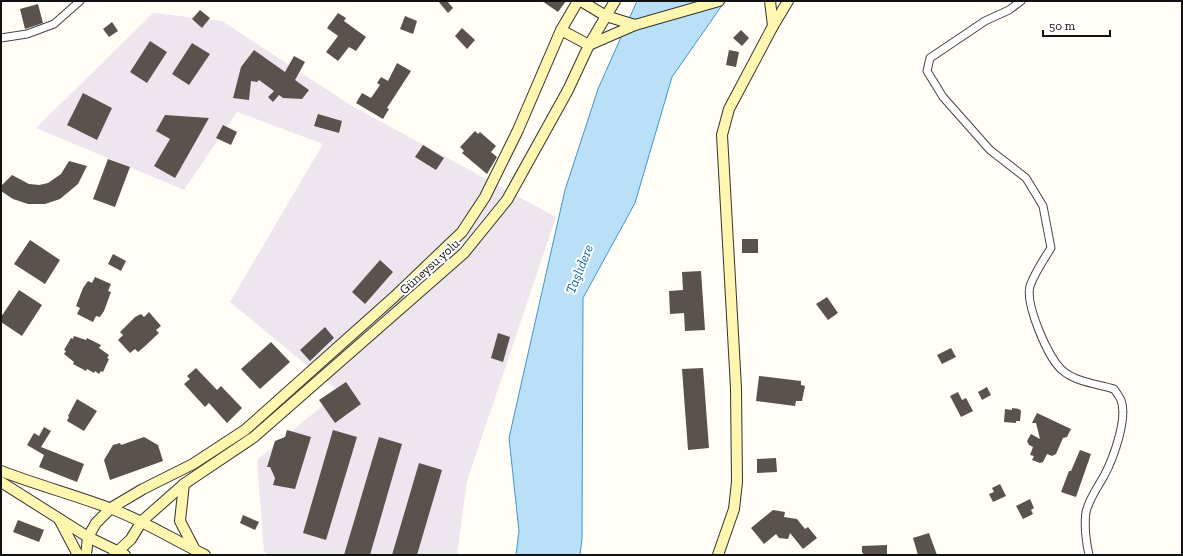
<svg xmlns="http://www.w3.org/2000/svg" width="1183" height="556" font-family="'Zilla Slab',serif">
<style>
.industrial{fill:#eee6ef}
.water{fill:#b9e0f7;stroke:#3f96cf}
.building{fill:#5a524d}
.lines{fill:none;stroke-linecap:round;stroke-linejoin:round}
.street-casing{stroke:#444;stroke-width:9}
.secondary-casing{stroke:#333;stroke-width:12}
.street{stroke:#fff;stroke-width:7}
.secondary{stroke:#fff6b0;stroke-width:10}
.labels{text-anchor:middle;stroke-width:4;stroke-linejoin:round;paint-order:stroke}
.street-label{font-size:13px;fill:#111;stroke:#fff}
.water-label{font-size:14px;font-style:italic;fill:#1768a6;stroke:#fff}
</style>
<rect width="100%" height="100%" fill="#fffdf5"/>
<polygon class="industrial" points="153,13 222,21 352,106 556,217 467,481 457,555 270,555 264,552 257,460 339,392 230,302 323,144 237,112 184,190 36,128"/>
<polygon class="water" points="637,1 725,1 672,77 635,203 583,298 582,539 580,555 516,555 519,531 509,438 565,190 598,89"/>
<g class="building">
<polygon points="438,1 447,1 453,8 448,13"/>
<polygon points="542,1 566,1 558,12"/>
<polygon points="38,4 43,23 25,29 20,9"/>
<polygon points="200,10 210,18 202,28 192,19"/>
<polygon points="338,13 346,18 344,21 366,37 356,51 349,47 338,61 326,52 338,36 327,28"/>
<polygon points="405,16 417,21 413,34 400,29"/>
<polygon points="112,22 118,31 109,37 103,29"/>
<polygon points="462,28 475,40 467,49 455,36"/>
<polygon points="741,30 749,38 742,46 733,38"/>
<polygon points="150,41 167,52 147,83 130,72"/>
<polygon points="192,43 210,54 189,85 172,74"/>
<polygon points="254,50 285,72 294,56 305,62 295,80 309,90 302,99 283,98 279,95 273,102 268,97 274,91 259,80 257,82 251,81 249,100 233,98 241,67"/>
<polygon points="729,50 739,52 736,67 726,65"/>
<polygon points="397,63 411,71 387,108 389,109 383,119 356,103 362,93 371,98 380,85 377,83 381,77 388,81"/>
<polygon points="83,93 112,108 97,140 67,125"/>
<polygon points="318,114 342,121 339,133 314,126"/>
<polygon points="165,115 209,118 175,178 154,166 170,139 156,131"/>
<polygon points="223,125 237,132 231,145 216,138"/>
<polygon points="475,131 478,134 480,132 496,146 491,152 497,157 487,174 462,153 464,151 460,147"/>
<polygon points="423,145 444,158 436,170 415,157"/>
<polygon points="108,159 130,167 115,207 93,199"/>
<polygon points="69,161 87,166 78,184 60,199 45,204 28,204 13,199 1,191 1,186 12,175 29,184 39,185 48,183 61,174"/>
<rect x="742" y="239" width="16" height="14"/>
<polygon points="30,240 60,260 45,284 14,264"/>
<polygon points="113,254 126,261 121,271 108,264"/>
<polygon points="380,260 393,272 365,304 352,292"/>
<polygon points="701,271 705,330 685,331 684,313 670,314 669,291 683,290 682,272"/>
<polygon points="95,277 111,284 108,291 111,292 104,311 100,317 96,316 93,322 77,314 80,308 76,306 83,288 88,281 92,283"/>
<polygon points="19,290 42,305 22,336 1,322 1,317"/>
<polygon points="827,297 838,313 828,320 816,304"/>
<polygon points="149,312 161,326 156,330 159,333 144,347 138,352 135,349 130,353 118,340 123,335 120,332 135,317 141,314 144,317"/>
<polygon points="325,327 334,338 310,361 300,350"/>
<polygon points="498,333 510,337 503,362 491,358"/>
<polygon points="74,336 86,340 87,338 101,345 99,348 109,355 107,358 109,359 103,372 101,371 99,374 95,371 94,373 87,369 86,371 73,364 74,362 64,354 66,351 64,350 71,338 73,339"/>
<polygon points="271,342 290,362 260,389 241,369"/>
<polygon points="951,348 956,357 942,364 937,355"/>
<polygon points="196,368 217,390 221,386 242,408 227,423 209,403 205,407 184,384 190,379 187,376"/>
<polygon points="703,368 709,448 688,450 682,369"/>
<polygon points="759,376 801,381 801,385 805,386 802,401 796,401 795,406 756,401"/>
<polygon points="346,382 361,404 335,423 319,400"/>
<polygon points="987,387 991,395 982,400 978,392"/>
<polygon points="958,392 962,400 966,398 973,411 961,417 950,396"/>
<polygon points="77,399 97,411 84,431 67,421 69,417 68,416"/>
<polygon points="1012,408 1019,409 1021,411 1020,421 1016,421 1016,423 1004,422 1005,409 1012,410"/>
<polygon points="1037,413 1071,429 1067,437 1063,438 1056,454 1052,456 1047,454 1043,462 1040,463 1032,460 1034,456 1030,455 1033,447 1029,445 1027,441 1031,434 1040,439 1036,423 1032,423"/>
<polygon points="44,427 51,431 41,447 84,464 77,482 39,467 44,455 27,445 34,433 39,436"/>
<polygon points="287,430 311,437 295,489 273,485 275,478 270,467 267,467 275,441 285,437"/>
<polygon points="333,430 357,437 326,540 303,533"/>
<polygon points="144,437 158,445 163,461 110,480 104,460 113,445 120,443 121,445"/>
<polygon points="379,437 402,444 370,555 344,555"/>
<polygon points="1080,450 1091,454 1076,497 1061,492 1069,471 1071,471"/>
<polygon points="776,458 777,472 757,473 757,459"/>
<polygon points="419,463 442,470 417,555 392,555"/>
<polygon points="1000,484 1006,496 993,502 989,494 994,492 992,488"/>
<polygon points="1030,499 1034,508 1031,510 1033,514 1023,519 1016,506"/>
<polygon points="773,510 785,512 784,517 797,519 805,529 808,527 817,538 803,549 790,533 788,539 779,538 776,534 764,544 751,528"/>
<polygon points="243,515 259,522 255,530 240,523"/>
<polygon points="18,520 44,530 39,542 13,532"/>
<polygon points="929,533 937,555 918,555 913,538"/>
<polygon points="887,545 887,555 864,555 862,552 862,546"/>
</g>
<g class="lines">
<g class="street-casing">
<g id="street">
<path d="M1021,1L1009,10L985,21L930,58L927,71L943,97L990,150L1026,178L1043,206L1051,248C1044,259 1035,272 1030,286C1025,304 1048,358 1062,370C1075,382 1098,384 1114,389C1116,392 1119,396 1121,400C1128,419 1113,459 1104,476C1097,488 1089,499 1086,512C1084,526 1086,541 1089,555"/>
<polyline points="1,38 27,34 54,24 80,1"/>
</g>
</g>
<g class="secondary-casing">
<g id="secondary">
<polyline points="581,1 606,16 635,25"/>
<polyline points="770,1 773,26"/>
<polyline points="561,30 589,45 635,25 719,1"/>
<path d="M1,471C37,485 75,495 112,509C144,521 174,540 205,555"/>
<polyline points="1,482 88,537 125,555"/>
<polyline points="184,484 180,521 195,550"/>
<polyline points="59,519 78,555"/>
<polyline points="86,555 88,537 96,523 111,508 143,489 193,464 245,430 394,297 462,232 485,197 518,130 561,30 578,1"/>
<polyline points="114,555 131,539 142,521 184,484 254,437 464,253 507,200 568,90 589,45 615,1"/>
<polyline points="718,555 734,509 737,482 736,388 722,135 729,109 773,26 788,1"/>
</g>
</g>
<use href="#street" class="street"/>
<use href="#secondary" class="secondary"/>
</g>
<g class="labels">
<g class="street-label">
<text transform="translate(429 266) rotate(-42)" y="5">Güneysu yolu</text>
</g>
<g class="water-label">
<text transform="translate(579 269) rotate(-68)" y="5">Taşlıdere</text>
</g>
</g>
<rect width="1183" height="556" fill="none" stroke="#111111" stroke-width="4"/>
<path d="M1043 30v6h67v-6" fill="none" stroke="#111111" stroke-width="2"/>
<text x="1049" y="30" font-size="12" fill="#111111" stroke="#ffffff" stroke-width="3" paint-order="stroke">50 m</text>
</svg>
